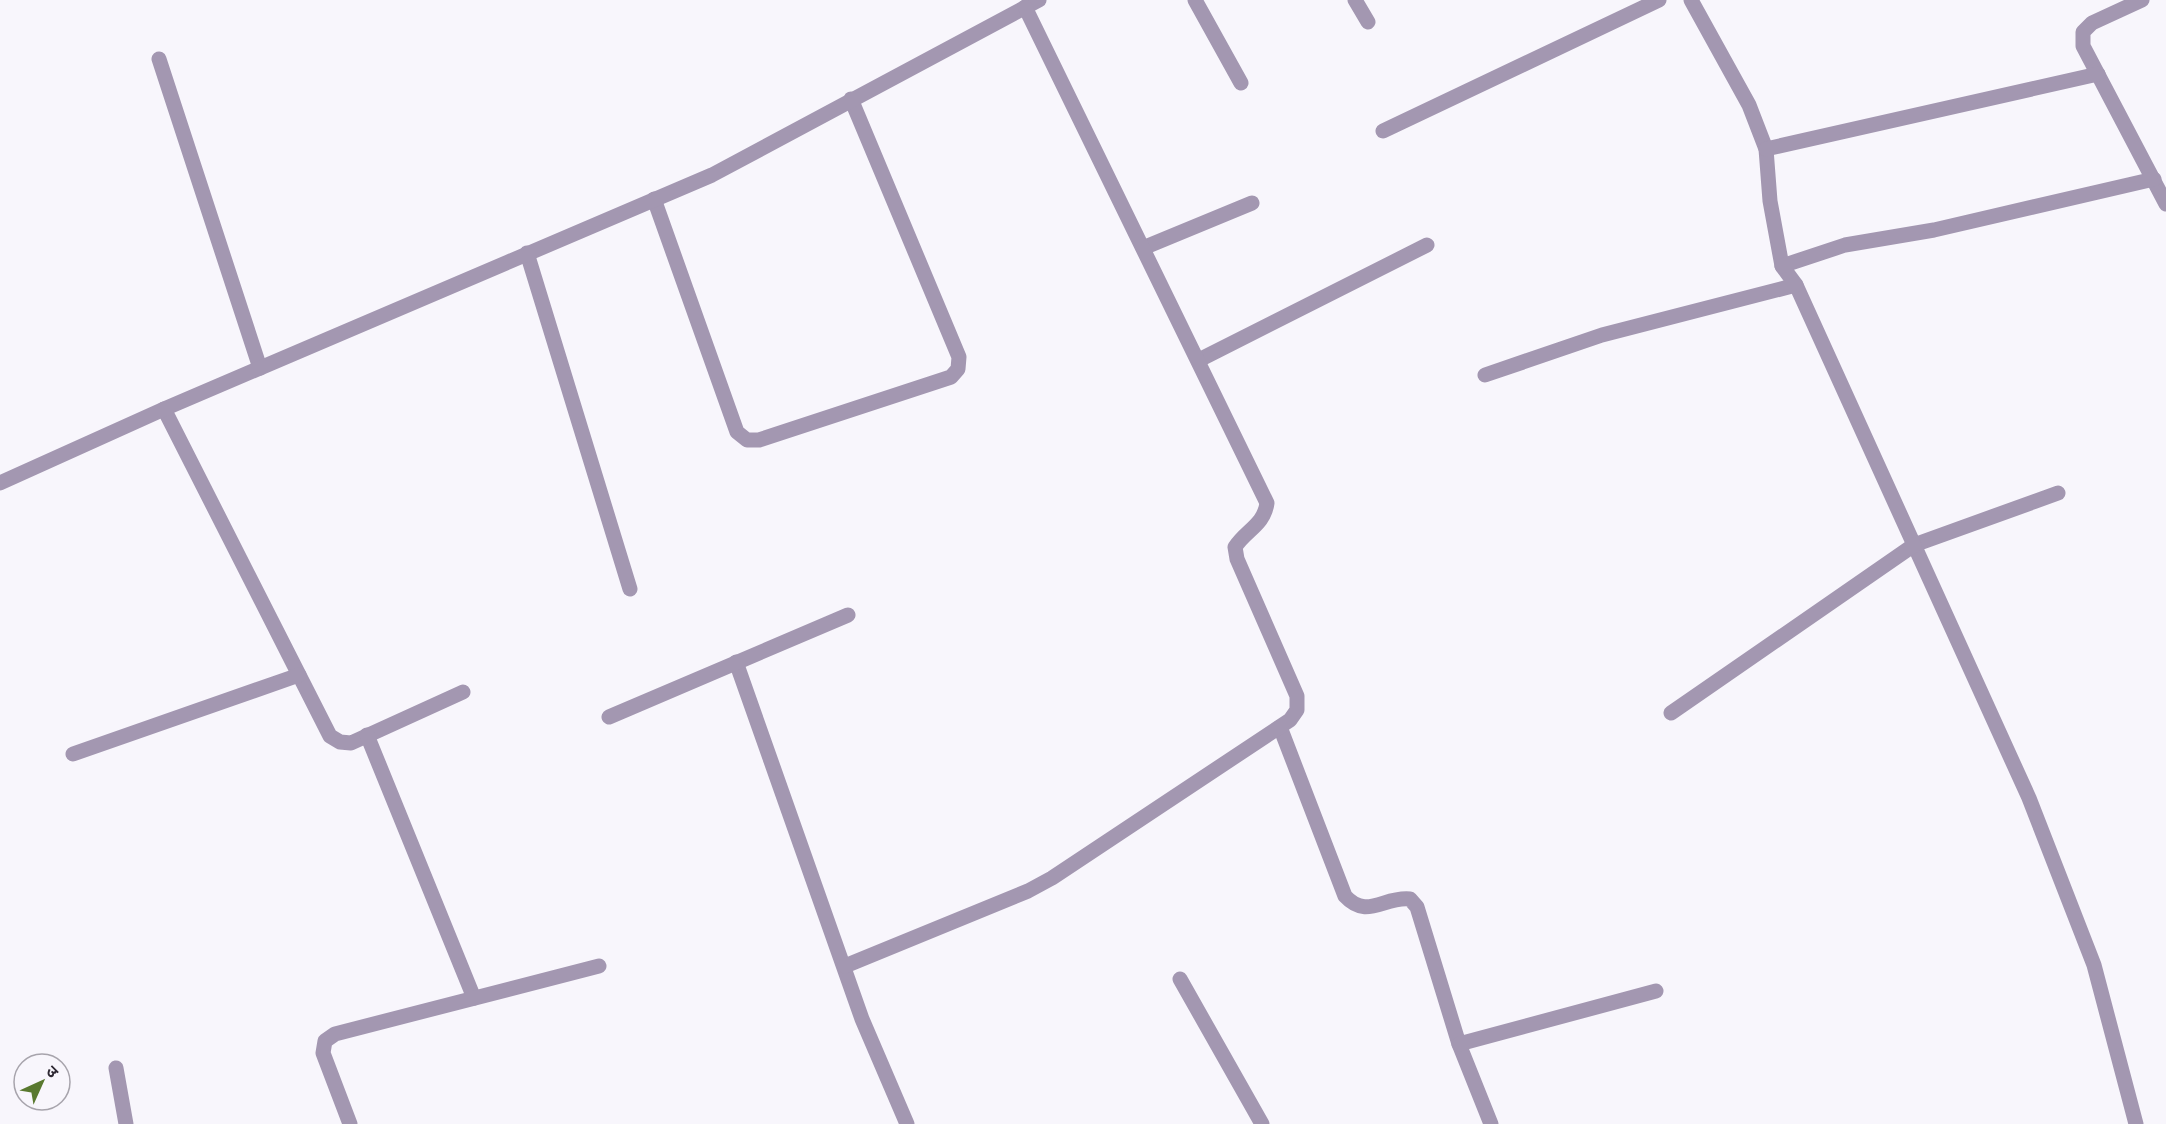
<svg xmlns="http://www.w3.org/2000/svg" width="2166" height="1124" font-family="'Titillium Web','Noto Sans Devanagari',sans-serif">
<style>
.lines{fill:none;stroke-linecap:round;stroke-linejoin:round}
.service{stroke:#a397b1;stroke-width:15}
.minor{stroke:#a397b1;stroke-width:15}
</style>
<rect width="100%" height="100%" fill="#f8f6fc"/>
<g class="lines">
<g class="service">
<polyline points="1143,248 1252,203"/>
<polyline points="1914,545 2058,493"/>
<polyline points="116,1068 126,1124"/>
</g>
<g class="minor">
<polyline points="1195,0 1241,83"/>
<polyline points="1355,0 1368,22"/>
<polyline points="1691,0 1749,105 1766,149 1770,201 1782,266 1796,285 2029,798 2094,965 2136,1124"/>
<polyline points="2142,0 2092,23 2083,32 2083,46 2166,204"/>
<polyline points="159,59 260,368"/>
<polyline points="1383,131 1659,0"/>
<polyline points="1766,149 2098,74"/>
<polyline points="654,199 737,432 747,440 759,440 951,377 958,369 959,357 851,99"/>
<polyline points="527,253 630,589"/>
<polyline points="1782,266 1845,245 1934,230 2154,179"/>
<polyline points="1199,360 1427,245"/>
<polyline points="1485,375 1602,335 1796,285"/>
<polyline points="164,409 330,736 340,742 351,743 463,692"/>
<polyline points="0,483 164,409 712,175 1039,0"/>
<polyline points="736,662 862,1019 907,1124"/>
<polyline points="1671,713 1914,545"/>
<polyline points="609,717 848,615"/>
<path d="M1280,727L1345,896C1367,920 1384,896 1410,899L1417,907L1459,1044L1491,1124"/>
<polyline points="367,735 474,998"/>
<polyline points="73,754 299,675"/>
<path d="M845,966L1028,891L1052,878L1290,720L1297,710V696L1237,559L1235,547C1246,530 1264,525 1267,503L1025,7"/>
<polyline points="1180,979 1262,1124"/>
<polyline points="1459,1044 1656,991"/>
<polyline points="350,1124 323,1053 325,1041 335,1034 599,966"/>
</g>
</g>
<g transform="translate(42 1082) rotate(45)"><circle r="28" fill="#f8f6fc" stroke="#a7a4ac" stroke-width="1.5"/>
<path d="M0-4.5L10 22L0 15L-10 22Z" fill="#59792f"/>
<text y="-9" font-size="16" font-weight="bold" text-anchor="middle" fill="#2e2933">उ</text>
</g>
</svg>
